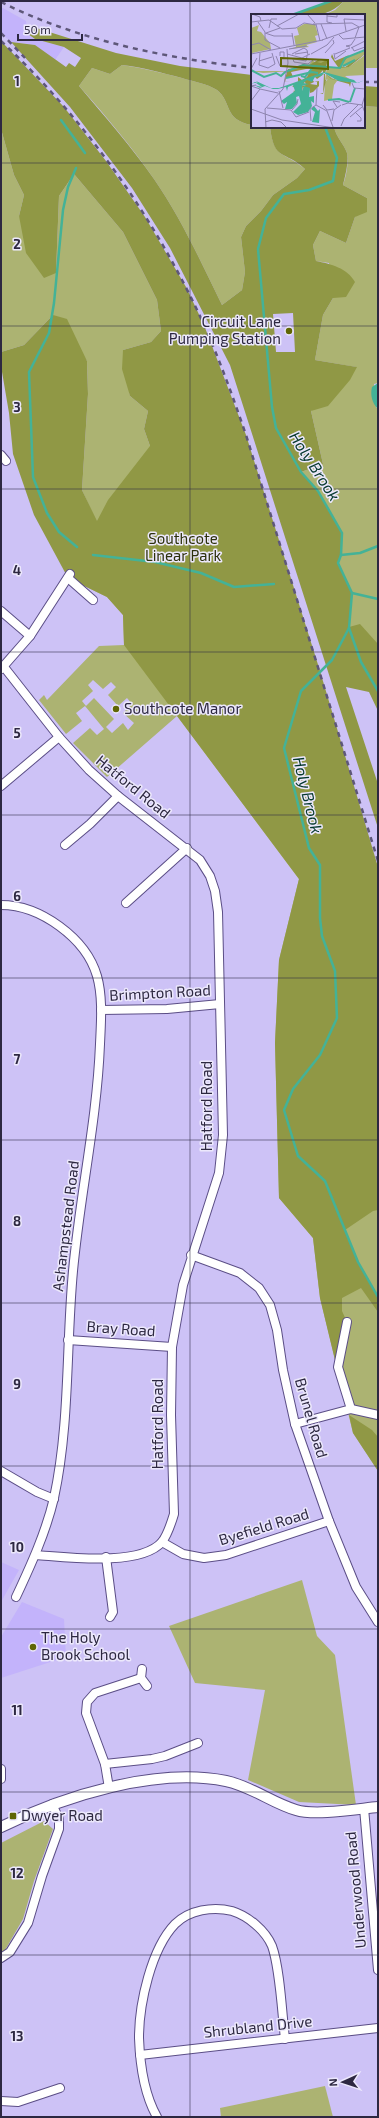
<svg xmlns="http://www.w3.org/2000/svg" width="379" height="2118" font-family="'Exo 2',sans-serif">
<rect width="100%" height="100%" fill="#cdc2f6"/>
<g fill="#c3b3fb">
<path d="M1,7L26,21L28,34L35,39L64,47L55,60L35,45L11,42L1,33Z"/>
<path d="M1,1562L19,1570L1,1602Z"/>
<path d="M22,1602L64,1619L66,1657L1,1678V1637Z"/>
</g>
<g fill="#acb372" fill-rule="evenodd">
<path d="M344,1H378V68H364V15H323L335,10Z"/>
<path d="M122,65C143,68 162,73 182,78C194,82 206,83 217,90C232,101 223,120 252,125V127H270C274,160 284,151 305,169L297,178L273,195L261,211L246,226L241,237L245,272L242,290L222,305C201,262 181,218 154,179C131,146 106,116 79,86L92,68L110,74Z"/>
<path d="M364,106L378,107V383L374,384L376,407L378,409V691L349,628L352,593L338,563L341,555L301,472L323,464L311,411L356,367L315,360L323,315L333,298L329,263L316,261L313,245L320,231L346,243L355,217L367,198L343,185C346,177 349,162 347,153C344,144 336,137 334,127H364Z"/>
<path d="M1,129L14,175L24,195L19,216L56,273L59,196L74,174L123,232L157,300L161,331L151,342L123,350L130,396L148,411L144,429L150,446L378,881V1471L353,1433L320,1298L313,1238L279,1198L275,1043L279,960L299,879L177,716L107,777L73,743L90,728L97,735L104,729L85,706L76,713L82,721L66,734L39,700L44,695L47,700L99,646L124,645L123,615L107,597L68,578L96,521L82,490L88,394L87,361L53,315L24,345L1,352ZM93,680L103,689L111,682L116,687L108,695L118,706L127,698L132,704L123,713L134,723L128,730L123,723L112,733L106,727L114,719L94,698L86,706L82,701L93,691L88,685Z"/>
<path d="M302,1580L317,1636L335,1655L356,1805L299,1802L248,1780L265,1690L195,1683L169,1626Z"/>
<path d="M44,1821L53,1829L34,1881L23,1919L4,1952H1V1843Z"/>
<path d="M325,2086L333,2117H221L220,2108Z"/>
</g>
<g fill="#909845" fill-rule="evenodd">
<path d="M331,1H344C327,18 314,15 292,15Z"/>
<path d="M27,25L116,53L180,66L252,75V125C223,120 232,101 217,90C206,83 194,82 182,78C162,73 143,67 122,65L110,74L92,68L79,86C105,117 131,146 154,179C181,218 201,262 222,305L242,290L245,272L241,237L246,226L261,211L273,195L297,178L305,169C285,150 274,162 270,127H334C336,137 344,144 347,153C349,162 345,176 343,185L367,198V212L355,217L346,243L320,231L313,245L316,261C331,264 347,268 355,282L346,297L333,298L323,315L315,360L357,367L350,380L328,406L311,411L323,464L301,472L318,491L342,533L341,555L338,563L352,593L349,627L360,624L378,644V711L369,692L346,687L378,784V828L230,365L170,248L132,188L70,107L11,42L35,45L66,67L69,63L75,67L81,58L64,47L35,39L28,34ZM293,313L295,352H276L273,314Z"/>
<path d="M1,41L64,107L106,161L145,217L186,287L204,325L246,435L320,671L378,867V1210L373,1211L345,1230L358,1262L378,1297V1312L361,1288L342,1298V1311L347,1322L338,1367L347,1410L320,1298L313,1238L279,1198L275,1043L279,960L299,879L124,645L123,615L107,597L68,578L34,515L13,454L9,413L1,366V352L24,345L53,315L67,319L87,361L88,394L82,490L97,521L108,500L150,446L144,429L148,411L130,396L122,369L123,350L151,342L161,331L157,300L123,232L74,174L59,196L56,273L44,278L26,253L19,216L24,195L14,175L1,129Z"/>
<path d="M364,86L378,87V107L364,106Z"/>
<path d="M349,1415L372,1430L378,1437V1471L353,1433Z"/>
</g>
<path fill="#44b297" d="M378,383V409C372,403 370,395 372,387Z"/>
<g fill="none" stroke-linecap="round" stroke-linejoin="round">
<g stroke="#44b297" stroke-width="2.5">
<path d="M292,15L331,1"/>
<path d="M61,120L85,153"/>
<path d="M325,127L337,158L333,181L309,190L284,194L266,218L258,249L272,407L276,428L301,472L318,491L342,533L341,555L338,563L352,593L349,628L332,660L301,691L284,748L309,848L320,865V918L322,936L335,971L337,1018L320,1055L293,1089L284,1110L298,1156L325,1181L358,1262L378,1297"/>
<path d="M76,168L68,187L63,210L54,303L49,333L29,372L33,477L47,513L59,532L77,547"/>
<path d="M93,555L155,562L201,573L234,587L274,584"/>
<path d="M341,555L360,553L378,546"/>
<path d="M352,593L378,599"/>
<path d="M349,628L361,662L378,691"/>
</g>
<defs>
<g id="minor">
<path d="M1,455L6,461"/>
<path d="M68,578L93,600"/>
<path d="M1,611L30,636"/>
<path d="M4,667L59,737L89,770L118,796L200,860L210,876L215,891L218,912L223,1135L219,1173L183,1285L172,1347L171,1415L174,1514C171,1524 168,1534 162,1542C140,1567 66,1557 36,1555"/>
<path d="M1,669L30,636L70,574"/>
<path d="M1,786L59,737"/>
<path d="M65,845L90,824L118,796"/>
<path d="M126,903L187,848"/>
<path d="M1,905C40,905 86,938 97,976C103,997 101,1022 100,1044C97,1120 80,1195 73,1271C66,1346 70,1424 54,1498C46,1532 31,1565 16,1597"/>
<path d="M101,1010L167,1009L220,1004"/>
<path d="M191,1255L240,1273L259,1288L270,1305L277,1330L283,1370L295,1424L329,1521L356,1587L378,1622"/>
<path d="M347,1322L338,1367L351,1409"/>
<path d="M68,1340L172,1347"/>
<path d="M295,1424L351,1409L378,1415"/>
<path d="M1,1471L37,1492L54,1499"/>
<path d="M162,1542L183,1554L204,1558L226,1555L329,1521"/>
<path d="M106,1557L113,1612L110,1617"/>
<path d="M142,1669L141,1678L147,1686"/>
<path d="M105,1764L152,1759L165,1756L198,1743"/>
<path d="M1,1769V1779"/>
<path d="M109,1788L105,1764L86,1713L87,1702L95,1693L141,1678"/>
<path d="M364,1808L378,1970"/>
<path d="M1,1958L10,1952L28,1923L42,1876L59,1829V1819L52,1804"/>
<path d="M140,2055L378,2028"/>
<path d="M1,2101L18,2102L60,2088"/>
<path d="M157,2117C144,2094 140,2065 139,2038C139,2004 151,1949 175,1924C189,1910 213,1906 232,1911C248,1916 265,1930 272,1946C280,1968 282,2013 285,2039"/>
</g>
<path id="tertiary" d="M1,1827C64,1796 156,1767 226,1781C251,1786 272,1803 296,1810C315,1816 357,1809 378,1807"/>
</defs>
<use href="#minor" stroke="#5b4e86" stroke-width="10"/>
<use href="#tertiary" stroke="#5b4e86" stroke-width="12"/>
<use href="#minor" stroke="#fff" stroke-width="8"/>
<use href="#tertiary" stroke="#fff" stroke-width="10"/>
<g stroke="#5e5779" stroke-width="2.5" stroke-dasharray="5 5" stroke-linecap="butt">
<path d="M1,2C79,41 166,58 252,68"/>
<path d="M1,33L25,58"/>
<path d="M1,41C85,119 157,221 204,325C220,361 233,397 246,435L378,861"/>
<path d="M364,82H378"/>
</g>
</g>
<path fill="none" stroke="#2d2841" stroke-width="1" stroke-opacity="0.55" d="M190,1V2117M1,163H378M1,326H378M1,489H378M1,652H378M1,815H378M1,978H378M1,1140H378M1,1303H378M1,1466H378M1,1629H378M1,1792H378M1,1955H378"/>
<g fill="#606604" stroke="#ece8fc" stroke-width="1.5">
<circle cx="289" cy="331" r="4"/>
<circle cx="116" cy="709" r="4"/>
<circle cx="33" cy="1647" r="4"/>
<rect x="9" y="1812" width="8" height="8" rx="2"/>
</g>
<g text-anchor="middle" stroke-width="3" stroke-linejoin="round" paint-order="stroke">
<g font-size="15" fill="#2d2841" stroke="#ece8fc" text-anchor="start">
<text x="281" y="327" text-anchor="end">Circuit Lane<tspan x="281" dy="17">Pumping Station</tspan></text>
<text x="124" y="714">Southcote Manor</text>
<text x="41" y="1643">The Holy<tspan x="41" dy="17">Brook School</tspan></text>
<text x="21" y="1821">Dwyer Road</text>
</g>
<g font-size="15" fill="#2d310c" stroke="#ece8fc">
<text x="183" y="544">Southcote<tspan x="183" dy="17">Linear Park</tspan></text>
</g>
<g font-size="15" fill="#2d2841" stroke="#ece8fc">
<text transform="translate(133 787) rotate(39)" y="5">Hatford Road</text>
<text transform="translate(160 993) rotate(-3)" y="5">Brimpton Road</text>
<text transform="translate(207 1106) rotate(-90)" y="5">Hatford Road</text>
<text transform="translate(66 1226) rotate(-83)" y="5">Ashampstead Road</text>
<text transform="translate(121 1329) rotate(4)" y="5">Bray Road</text>
<text transform="translate(311 1418) rotate(74)" y="5">Brunel Road</text>
<text transform="translate(158 1424) rotate(-90)" y="5">Hatford Road</text>
<text transform="translate(264 1527) rotate(-17)" y="5">Byefield Road</text>
<text transform="translate(356 1890) rotate(-95)" y="5">Underwood Road</text>
<text transform="translate(258 2027) rotate(-6)" y="5">Shrubland Drive</text>
</g>
<g font-size="16" font-style="italic" fill="#05382d" stroke="#ece8fc">
<text transform="translate(315 466) rotate(57)" y="6">Holy Brook</text>
<text transform="translate(308 795) rotate(76)" y="6">Holy Brook</text>
</g>
</g>
<g transform="translate(251 14)">
<rect width="114" height="114" fill="#cdc2f6"/>
<path d="M53,10H64L67,21L64,22L66,28L55,31L58,33L38,35L45,33L43,22L48,21L46,14ZM8,11L6,17L10,18L19,29L20,35L1,39L0,14ZM114,37V40L98,51L90,52L94,44ZM114,41V61L94,62L101,67L83,65L82,62L75,59L76,53H98ZM62,46L63,48L75,46L69,51L41,57L12,59L2,57H36L50,51L57,52ZM66,52L75,53L74,59L73,55L68,61L58,62L51,66L43,70L57,63L60,54ZM75,60L86,67L83,71L81,85L73,87L74,68L77,65L74,66Z" fill="#acb372"/>
<path d="M81,40L84,47L98,41L90,52L94,53L114,40L98,53L88,54H77L76,53L74,59H72V56L68,60L70,61H67L69,62L72,60H74V66L80,65L75,60L81,65L100,68L99,73L98,70L80,65L75,66L72,80H69L72,79L73,60L66,65L64,63L67,62L60,63L63,68L59,70L66,71V68H63L68,67V72L62,78L59,79L58,74L52,80L55,73L54,75L52,73V78L51,72L55,71L54,68L48,73L51,76L47,80L42,77L47,76L41,72L47,71V63L51,66L56,63L60,54L40,58L42,63L35,64L34,68L40,67L33,68L37,55L57,52L67,46L70,47L66,48L70,49L77,45L75,53H87L80,43Z" fill="#909845"/>
<path d="M73,58L103,66L106,69L114,66L107,69L88,67L73,59L70,62L64,63L61,68L56,66L52,69L58,70L51,72V77L53,72L59,74L58,83L63,82V89L60,87L61,92L57,98L47,101L42,98L50,90L48,82L45,83L46,89L41,95H34L36,88L33,90L30,87L44,77L42,71L37,73L36,77L35,73L27,75H22L14,72L9,74L3,71L11,73L5,69H3L0,70L4,68L7,69L5,67L0,68L5,67L20,74H28ZM63,92L67,97L69,95L68,109L61,108L64,98L60,95Z" fill="#44b297"/>
<path fill="none" stroke="#44b297" stroke-width="2" d="M92,52L104,46M0,56L13,63L25,59L30,62L34,58L52,51L89,54L94,44L114,36M50,62L54,63L62,53M35,64L61,58L67,59M77,86L88,85L98,88M99,88L104,74"/>
<path fill="none" stroke="#8d84ae" stroke-width="1" d="M1,0L9,3L10,7M56,0L64,9M76,0V8L81,9M76,2L86,3V0M93,5L114,6M93,5L95,17M0,8L18,6L31,15L45,14L53,9L65,11M7,8L14,18V26L29,34M62,10L101,9L108,13L104,24M65,10L69,27M70,10L76,25M26,12L48,0M18,14L20,5H26M14,19L23,22H42M15,19L29,14M41,19L43,31M88,21L92,25L114,23M71,26L114,11M0,31L8,29L20,36M99,33L95,32L100,31L104,25M101,33L103,37L114,33M100,34L114,27M38,35L56,32M9,39L8,51L17,54L24,50L21,39M74,39L83,29L82,26M83,39L84,45L95,37M0,40L72,26M36,40L51,44L59,40M41,40L53,34L56,36L57,41M44,40L57,38M60,40L76,31L83,23M84,40L99,34M25,42L29,52H36M29,42V38H33V43M42,45L43,48L57,50L62,46M43,45L55,47L56,42M8,47L21,43M0,55L6,44M101,69L103,74L114,75M5,71L0,72L9,75M28,77L32,94M114,81L111,91L114,99M0,87L9,75L27,79M65,91L66,74M72,91L76,96L83,95M91,91L97,89L111,91M86,93L82,87L89,88M16,94L40,96L45,103L58,98M0,95L31,106L84,114M41,96L46,90L47,85M104,98L110,104V107H106M99,103L111,93M60,107L59,95L65,91L76,97L82,113M81,107L83,96L90,91M14,108L21,106L30,108L36,114M90,112L93,105L107,91M15,114L14,95L32,75L37,49L36,35"/>
<path fill="#606604" fill-opacity="0.15" stroke="#606604" stroke-width="2" d="M30,44L77,46V55L30,52Z"/>
<rect width="114" height="114" fill="none" stroke="#2d2841" stroke-width="2"/>
</g>
<g font-size="13" text-anchor="middle" font-weight="bold" fill="#2d2841" stroke="#ece8fc" stroke-width="3" stroke-linejoin="round" paint-order="stroke">
<text x="17" y="86">1</text>
<text x="17" y="249">2</text>
<text x="17" y="412">3</text>
<text x="17" y="575">4</text>
<text x="17" y="738">5</text>
<text x="17" y="901">6</text>
<text x="17" y="1064">7</text>
<text x="17" y="1226">8</text>
<text x="17" y="1389">9</text>
<text x="17" y="1552">10</text>
<text x="17" y="1715">11</text>
<text x="17" y="1878">12</text>
<text x="17" y="2041">13</text>
</g>
<rect width="379" height="2118" fill="none" stroke="#2d2841" stroke-width="4"/>
<g transform="translate(343 2082) rotate(267)" stroke="#ece8fc" stroke-width="3" paint-order="stroke">
<path d="M0-3L7 15L0 10L-7 15Z" fill="#2d2841"/>
<text y="-6" font-size="11" font-weight="bold" text-anchor="middle" fill="#2d2841">N</text>
</g>
<path d="M18 34v6h64v-6" fill="none" stroke="#2d2841" stroke-width="2"/>
<text x="24" y="34" font-size="12" fill="#2d2841" stroke="#ece8fc" stroke-width="3" paint-order="stroke">50 m</text>
</svg>
